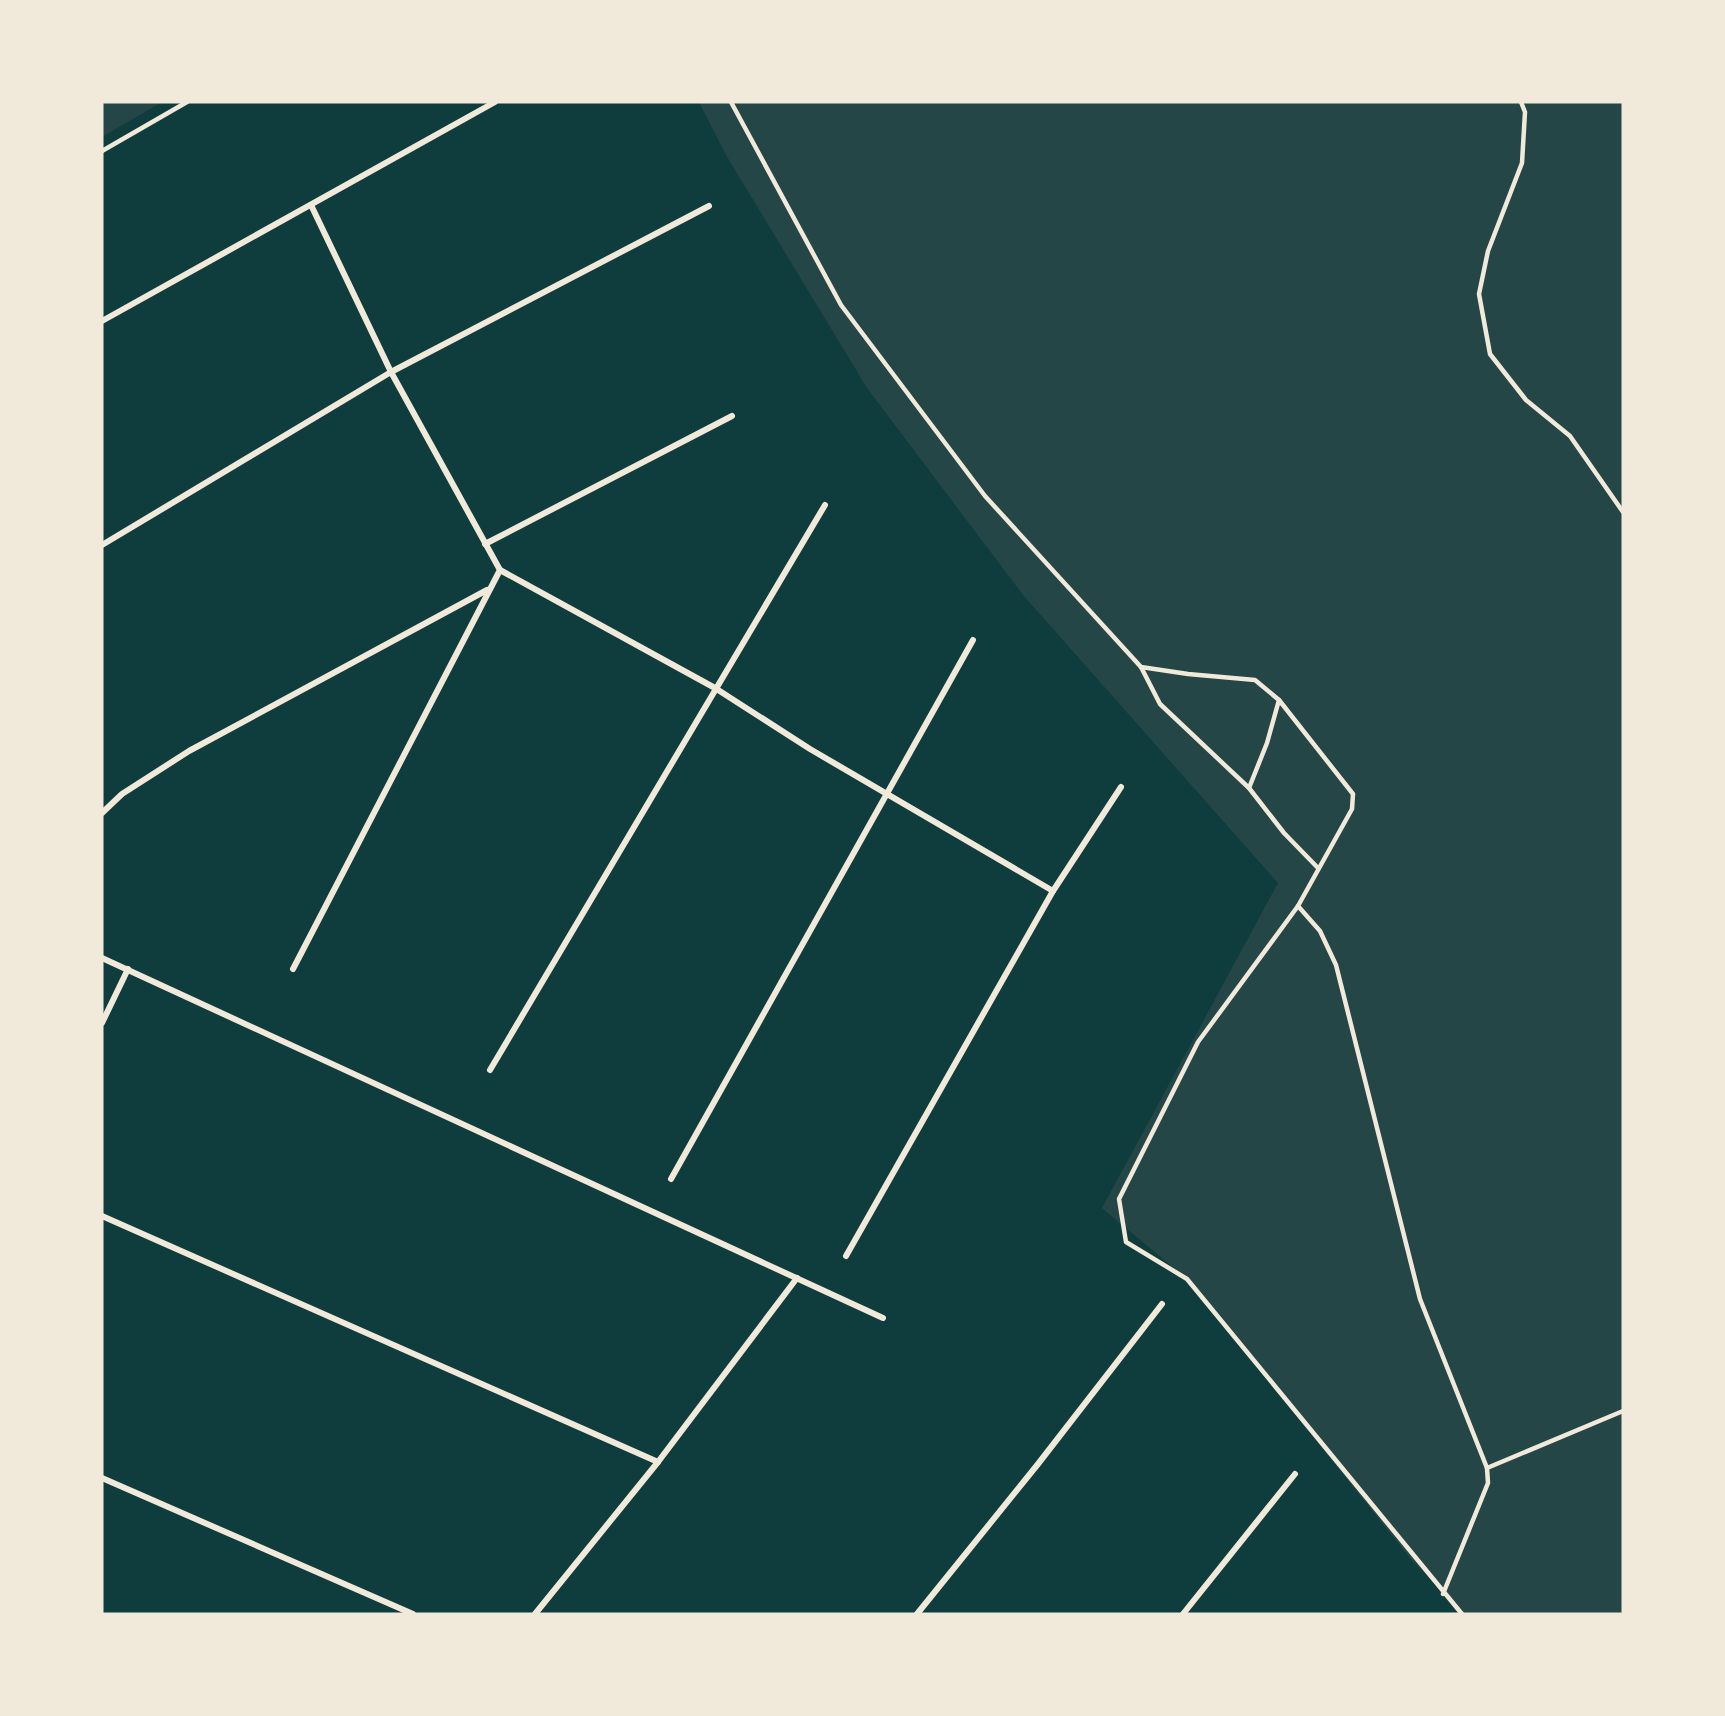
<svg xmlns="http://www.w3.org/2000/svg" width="1725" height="1716" font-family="Roboto,sans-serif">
<rect width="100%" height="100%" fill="#0f3d3e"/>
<g fill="#244646">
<path d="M102,102H162L102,137Z"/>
<path d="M699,102H1623V1614H1464L1410,1558L1187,1279L1102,1208L1278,883L1023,595L867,388L726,155Z"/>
</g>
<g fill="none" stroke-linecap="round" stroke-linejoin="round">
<g stroke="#f1e9da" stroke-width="4.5">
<path d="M731,102L841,305L985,496L1141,667L1188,674L1255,680L1279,700L1353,794L1352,809L1298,906L1198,1042L1119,1199L1126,1242L1187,1279L1462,1614"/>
<path d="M1521,102L1525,112L1522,163L1488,251L1479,294L1490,354L1526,400L1570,436L1623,512"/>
<path d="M102,151L187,102"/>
<path d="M1141,667L1160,704L1249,788L1284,833L1318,868"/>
<path d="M1249,788L1267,743L1279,700"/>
<path d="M1298,906L1320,931L1336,965L1420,1299L1487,1468L1488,1483L1443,1594"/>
<path d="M1487,1468L1623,1411"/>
</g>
<g stroke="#f1e9da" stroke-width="6">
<path d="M311,205L391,372L500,570L715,688L810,749L1053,891"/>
<path d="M102,321L495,102"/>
<path d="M485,544L732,416"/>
<path d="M102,545L391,372L709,206"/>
<path d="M102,813L122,794L189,751L487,590"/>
<path d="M102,958L883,1318"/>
<path d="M293,969L500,570"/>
<path d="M102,1023L128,969"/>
<path d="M490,1070L825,505"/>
<path d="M671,1179L973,640"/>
<path d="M102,1216L658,1462"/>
<path d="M846,1256L1053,891L1121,787"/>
<path d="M102,1478L413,1614"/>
<path d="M535,1614L658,1462L797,1278"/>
<path d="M917,1614L1038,1464L1162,1304"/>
<path d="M1183,1614L1295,1474"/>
</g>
</g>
<rect width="1725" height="1716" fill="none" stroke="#f1e9da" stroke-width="207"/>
</svg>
